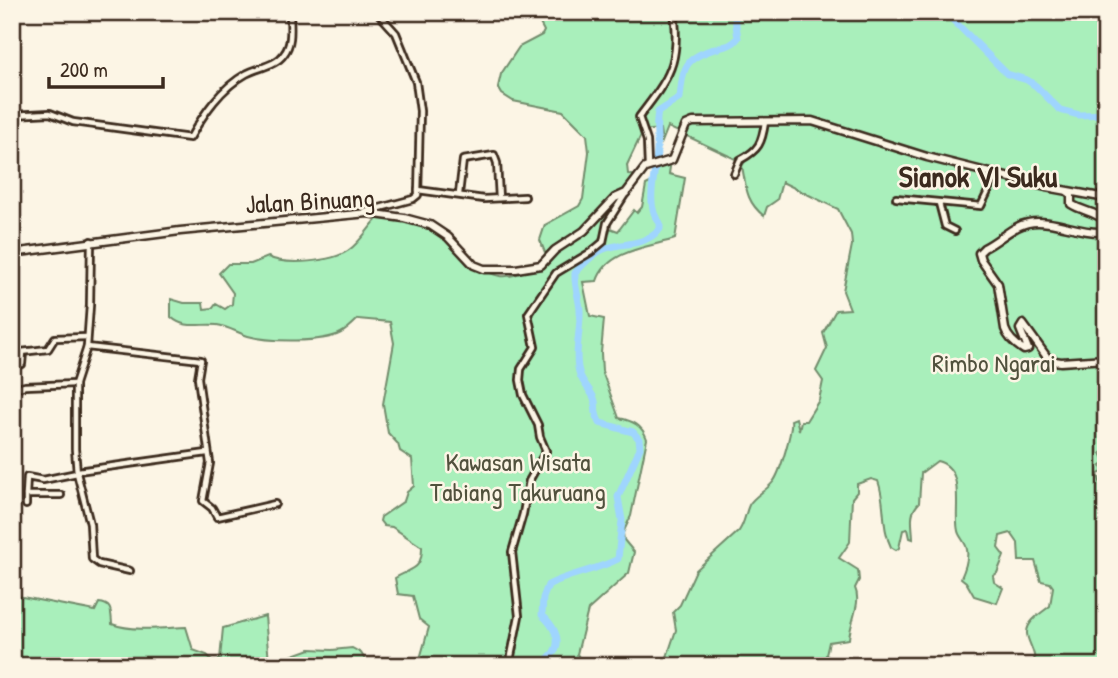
<svg xmlns="http://www.w3.org/2000/svg" width="1118" height="678" font-family="'Patrick Hand',sans-serif">
<rect width="100%" height="100%" fill="#fcf5e5"/>
<filter id="ink" filterUnits="userSpaceOnUse"><feTurbulence type="fractalNoise" baseFrequency=".0143" numOctaves="2"/><feDisplacementMap in="SourceGraphic" scale="14" xChannelSelector="R" yChannelSelector="G"/><feConvolveMatrix kernelMatrix="1 2 1 2 8 2 1 2 1" color-interpolation-filters="sRGB"/></filter>
<g filter="url(#ink)">
<g fill="#a9efbb" stroke="#728c6c" stroke-width="2">
<path d="M534,12H1106V450L1101,453L1106,463L1101,466L1103,472L1098,474L1106,502V666H1034C1038,646 1018,637 1032,621C1037,615 1044,611 1050,606L1053,587L1050,583L1041,581L1035,561H1019L1018,543L1011,533L1000,536L998,548L1004,556L997,573L993,576L994,582L1003,588L997,603L974,596L966,582L961,578C965,569 970,556 966,546C964,541 959,536 958,531C953,511 967,468 937,461L921,473L919,503C908,514 913,525 913,539L910,538L908,529L903,530L899,548L896,550L891,547C881,527 886,502 878,481L871,479L857,484V492L852,498L850,542L839,558L858,570L859,580L855,588C862,603 850,622 849,639L829,642L826,655L831,658L832,666H660L667,657L676,630L673,612L680,605L696,570L739,531C745,522 745,514 749,505C754,496 766,491 773,482C780,474 793,429 791,420L796,418L799,430L801,421H806L819,400L823,381L816,371L827,348L823,333L836,310L850,309L843,291L852,245L851,234L841,215L838,209L782,182L777,200L767,207L764,216C746,202 746,187 742,166L744,163L668,127L662,142L660,129L643,131L627,165L628,174L640,177L612,218L610,228L618,231L634,210L637,213L642,207L646,185L652,182L657,164L671,160L669,174L685,178L675,239C649,247 607,250 597,281L583,282L590,316L604,319L601,353L602,371L619,418C633,421 642,425 647,439L631,516L623,533L624,540L634,552L629,573L588,610L577,654L584,666H418L429,627L419,619L413,596L398,594L395,578C411,568 422,571 422,547L392,527L384,526L380,521L381,517L404,501L407,492L414,486L412,459L400,451L398,444L388,433L383,404L394,343L390,322L358,319C353,324 347,330 341,333C322,343 269,342 248,336C238,333 229,327 217,325C201,323 185,330 171,317V299L184,303H203L204,309L213,308L216,304L225,309L232,304L233,293L219,273L228,264H251L268,257C286,266 332,262 349,250C360,242 369,227 379,217C396,219 415,222 431,230C475,255 493,305 546,255L540,240L545,225L579,206L583,199L589,152L587,135L563,111L513,101L502,94L498,87L501,74L519,47L542,35L544,31Z"/>
<path d="M12,595L95,611L99,603C112,604 111,611 112,624C134,632 163,628 186,627L193,650L207,655L214,662L220,659L223,628L265,616L269,662H274L310,649L332,650L352,648L361,653L369,666H126L74,655L71,666H12Z"/>
</g>
<g fill="none" stroke-linecap="round" stroke-linejoin="round">
<g stroke="#9fd5fe" stroke-width="7">
<path d="M945,12L1007,74L1027,80L1036,86L1060,110L1079,115L1106,114"/>
<path d="M543,666C545,659 550,658 554,652C563,639 551,623 542,615L543,598L548,585C571,573 595,571 618,559L622,520L618,497L640,448L639,439L633,432L600,423C592,410 598,407 594,398C590,390 583,383 580,375C573,356 581,330 580,310C579,297 574,286 575,273C584,264 594,252 607,248C627,242 645,246 660,229V223C644,206 656,173 657,152C658,138 655,125 658,112L680,98C683,66 685,57 718,48C727,46 733,45 738,38L734,12"/>
</g>
<defs>
<g id="street">
<path d="M12,115L50,113L73,122L190,138C204,113 221,88 246,74C259,67 276,66 284,54C293,43 290,26 290,12"/>
<path d="M648,166L647,141L639,117C669,78 681,63 674,12"/>
<path d="M734,174L740,160C759,150 762,143 765,122"/>
<path d="M418,190L484,199L525,197"/>
<path d="M459,194L463,160L494,155L497,163L499,198"/>
<path d="M896,198L981,206L996,175"/>
<path d="M939,203L945,226L955,231"/>
<path d="M365,212L413,199L418,195L420,111L416,82L396,33L377,12"/>
<path d="M91,241L90,305L87,347L75,384V449L77,473L90,524L92,559L99,564L130,571"/>
<path d="M87,347L201,360L198,378L210,463L203,501L212,508L217,517L275,504"/>
<path d="M12,353L48,349L55,338L87,337"/>
<path d="M12,366L22,364L23,352"/>
<path d="M12,389L25,386L75,384"/>
<path d="M78,471L207,453"/>
<path d="M1105,482H1106"/>
<path d="M26,495L27,477L43,480L77,473"/>
<path d="M26,505V495H61"/>
<path d="M509,666L519,616L512,552L523,514L529,481L546,451L540,437L538,425L523,395L520,380L521,369L535,347L528,314L556,273L591,252L603,242L607,223L626,193"/>
</g>
<g id="secondary">
<path d="M1068,192L1071,194V204C1083,212 1096,211 1106,222"/>
<path d="M1106,227L1101,232C1077,233 1051,218 1028,223C1012,226 999,241 984,248L979,253L981,260L998,284L1005,329C1008,338 1016,345 1024,350L1028,349L1020,329L1023,324L1049,360L1061,362L1106,359"/>
<path d="M12,253L180,231L368,213L404,218L430,225L448,237L474,265L484,269H516L541,265L555,250L584,231L615,198L626,193L645,168L672,160L686,125L693,122L812,121L927,157L1046,187L1106,198"/>
</g>
</defs>
<use href="#street" stroke="#3b2a1e" stroke-width="10"/>
<use href="#secondary" stroke="#3b2a1e" stroke-width="11"/>
<use href="#street" stroke="#fcf5e5" stroke-width="4.5"/>
<use href="#secondary" stroke="#fcf5e5" stroke-width="6"/>
</g>
</g>
<g text-anchor="middle" stroke-width="5" stroke-linejoin="round" paint-order="stroke">
<g font-size="26" fill="#3b2a1e" stroke="#fcf5e5">
<text transform="translate(310 201) rotate(-3)" y="9">Jalan Binuang</text>
</g>
<g font-size="26" fill="#51513d" stroke="#fcf5e5">
<text x="994" y="372">Rimbo Ngarai</text>
<text x="518" y="471">Kawasan Wisata<tspan x="518" dy="30">Tabiang Takuruang</tspan></text>
</g>
<g font-size="30" font-weight="bold" fill="#3b2a1e" stroke="#fcf5e5">
<text x="978" y="187">Sianok VI Suku</text>
</g>
</g>
<rect width="1118" height="678" fill="none" stroke="#fcf5e5" stroke-width="42"/>
<rect x="21" y="21" width="1076" height="636" fill="none" stroke="#3b2a1e" stroke-width="2.5" filter="url(#ink)"/>
<path d="M49 77v10h114v-10" fill="none" stroke="#3b2a1e" stroke-width="3.5"/>
<text x="60" y="77" font-size="21" fill="#3b2a1e" stroke="#fcf5e5" stroke-width="5" paint-order="stroke">200 m</text>
</svg>
